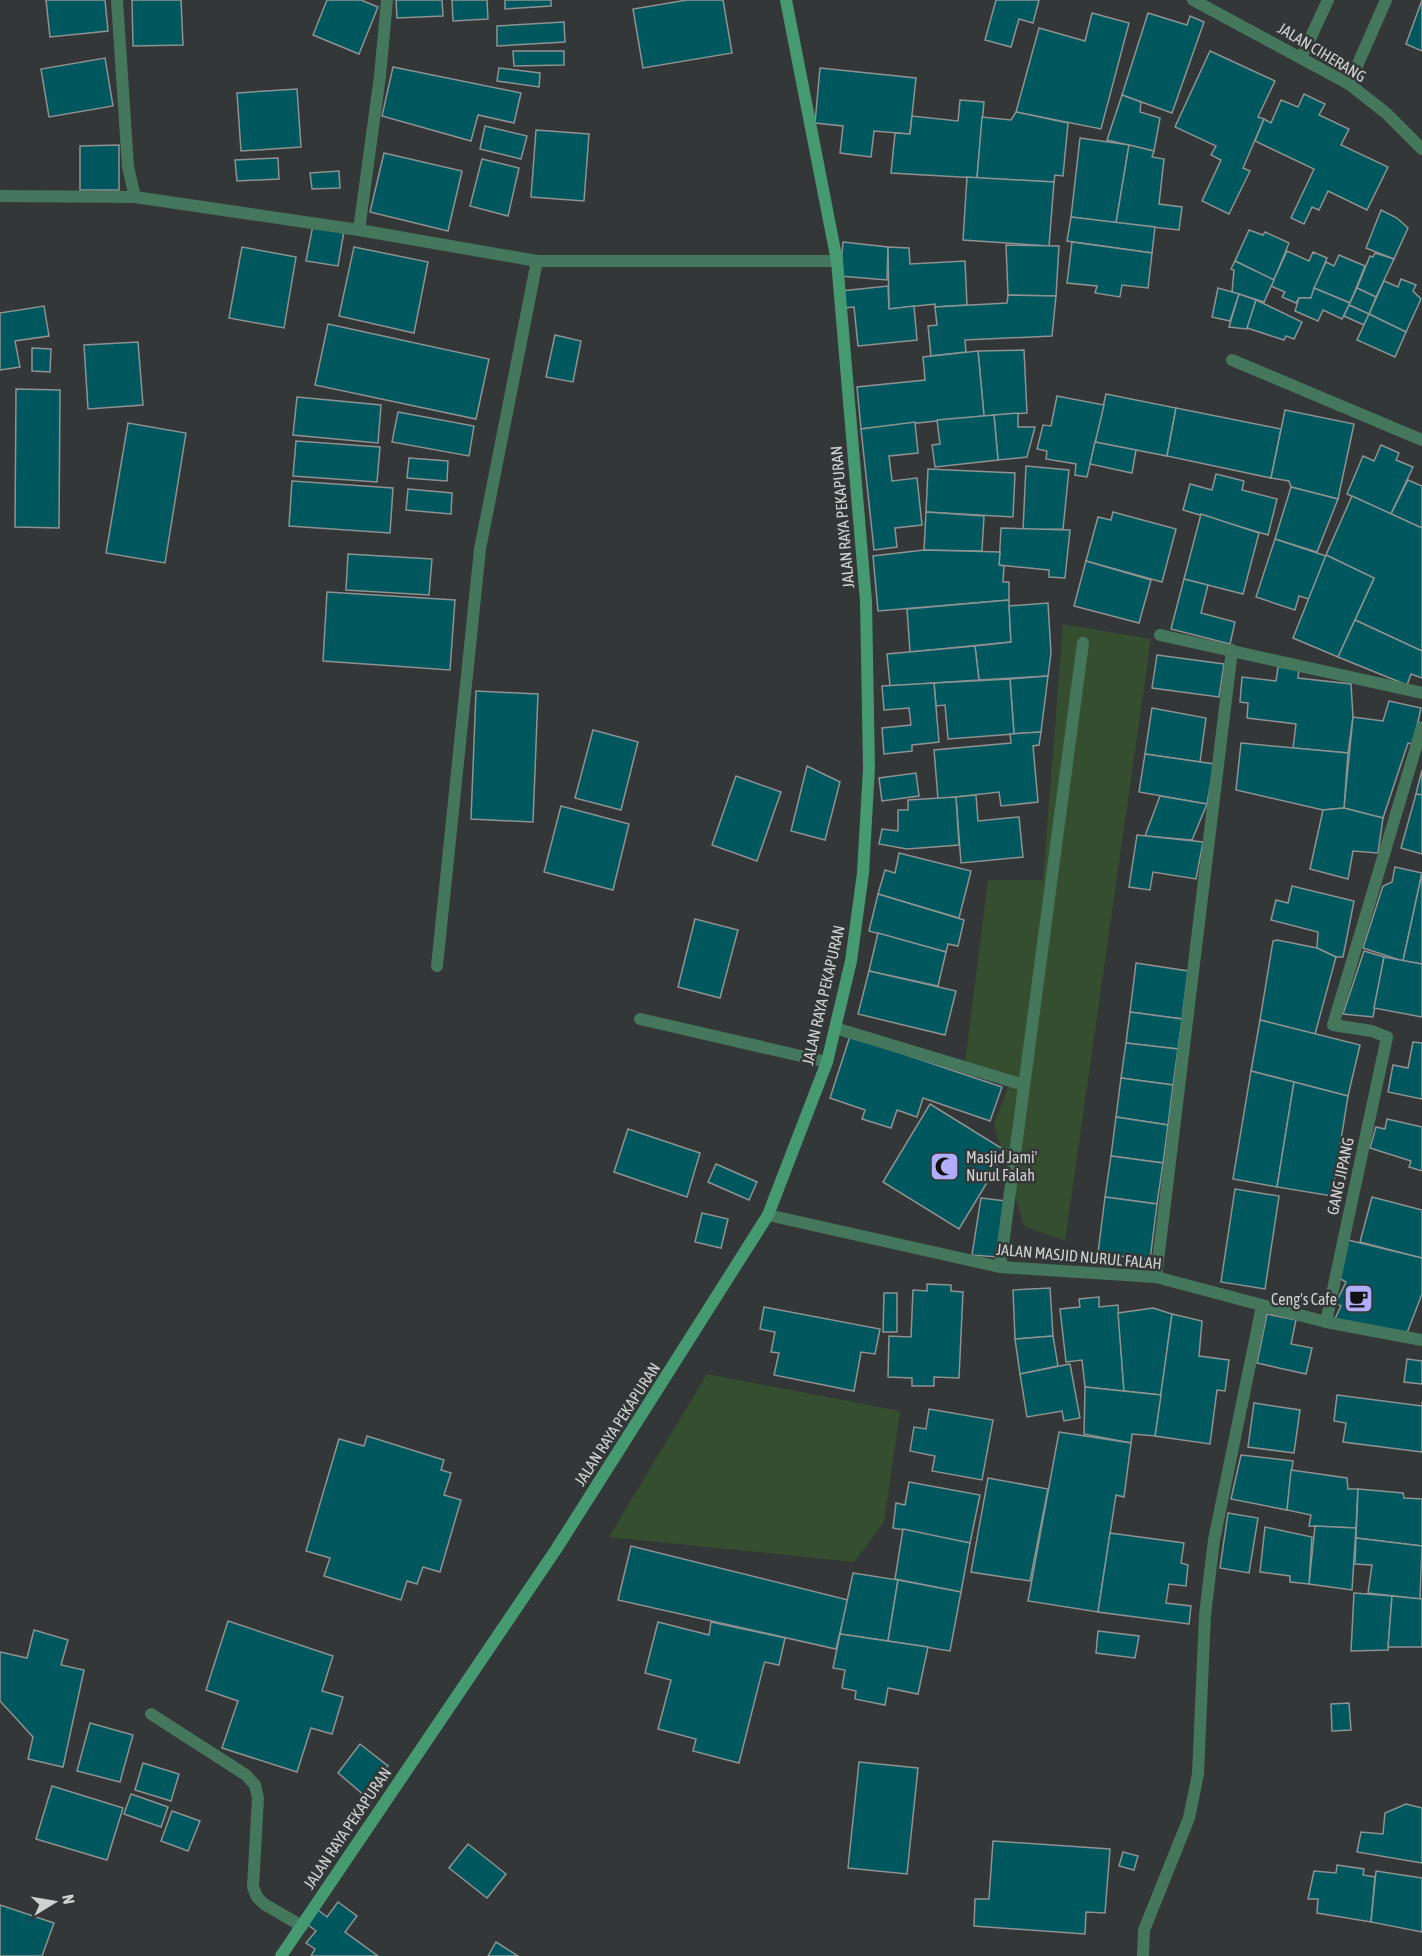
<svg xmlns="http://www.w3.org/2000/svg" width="1422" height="1956" font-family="'Asap Condensed',sans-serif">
<rect width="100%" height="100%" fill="#343737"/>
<g fill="#344e2f">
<path d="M1063,624L1151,639L1065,1241L1024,1226L994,1124L1010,1083L965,1062L988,880H1043Z"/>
<path d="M707,1374L900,1411L884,1522L854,1562L609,1537Z"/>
</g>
<g fill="#00585e" stroke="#8e9292" stroke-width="1.5">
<path d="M46,0H105L108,31L50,37Z"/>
<path d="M132,0H181L183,45L133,46Z"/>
<path d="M327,0H361L378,7L359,54L313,35Z"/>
<path d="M396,0H442L443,16L397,18Z"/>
<path d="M452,0H487L488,19L453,21Z"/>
<path d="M505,0H551V6L505,9Z"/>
<path d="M687,0H723L732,53L643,68L633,9Z"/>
<path d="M996,0H1039L1033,23L1019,19L1011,47L985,40Z"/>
<path d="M1422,0V51L1406,44Z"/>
<path d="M1092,13L1129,23L1101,129L1016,112L1039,28L1085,41Z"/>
<path d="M1148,13L1187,25L1190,16L1204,22L1172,113L1122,95Z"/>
<path d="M564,22L565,42L497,46V26Z"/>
<path d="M513,51H564V65L514,66Z"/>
<path d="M1210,51L1275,81L1258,117L1264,119L1243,168L1250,171L1229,214L1202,201L1221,160L1211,155L1216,146L1175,127Z"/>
<path d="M105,58L113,106L49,117L41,69Z"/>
<path d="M393,67L521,93L514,123L478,115L471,141L382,116Z"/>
<path d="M499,68L540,73L539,87L497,81Z"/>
<path d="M820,68L916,78L910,134L874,131L871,157L840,153L843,126L815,123Z"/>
<path d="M297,89L301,147L241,151L237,93Z"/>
<path d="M1304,94L1325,104L1319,115L1349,129L1341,145L1388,167L1367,210L1328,191L1319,210L1312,207L1304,224L1291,218L1314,169L1255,141L1264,119L1271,123L1281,100L1298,107Z"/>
<path d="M1122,95L1141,102L1140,112L1160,118L1154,151L1107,140Z"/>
<path d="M960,100L984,102L977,178L891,173L895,133L910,134L912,116L958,121Z"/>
<path d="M1016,112L1068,123L1063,176L1055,175L1054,182L977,178L982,117L1011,120Z"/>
<path d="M485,126L527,136L521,159L480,149Z"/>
<path d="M536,130L589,134L584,201L531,197Z"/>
<path d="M1080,138L1129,145L1116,223L1071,217Z"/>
<path d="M119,145V190H80V146Z"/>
<path d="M1129,145L1154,151L1152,157L1164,159L1159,204L1182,207L1179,230L1116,223Z"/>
<path d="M384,153L462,171L448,231L370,212Z"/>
<path d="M278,158L279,179L237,181L235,160Z"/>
<path d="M482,159L519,168L508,216L470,206Z"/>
<path d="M339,171L340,188L312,189L310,173Z"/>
<path d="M967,177L1054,182L1049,246L963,240Z"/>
<path d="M1381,210L1397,218L1408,228L1394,259L1366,248Z"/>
<path d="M1071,217L1155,227L1152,253L1067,241Z"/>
<path d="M313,225L344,231L338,266L306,261Z"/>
<path d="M1249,230L1263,235L1265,232L1289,243L1274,280L1235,261Z"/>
<path d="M843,242L888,247L887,280L840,276Z"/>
<path d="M1072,242L1152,253L1148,288L1122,285L1120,297L1095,293L1097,286L1067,283Z"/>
<path d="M1006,245L1059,246L1056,296L1008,295Z"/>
<path d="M242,247L296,257L284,328L229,318Z"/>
<path d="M354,247L428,262L414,333L339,316Z"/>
<path d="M888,247L909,248L910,264L965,261L967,305L935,307V304L889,309Z"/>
<path d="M1287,251L1309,261L1313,252L1327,258L1311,298H1299L1296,303L1282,297L1285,292L1271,286Z"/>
<path d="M1375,253L1394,259L1376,297L1357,288L1370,256L1373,257Z"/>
<path d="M1339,255L1365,266L1350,303L1314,288L1326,262L1334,266Z"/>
<path d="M1235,261L1274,280L1264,302L1232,292L1234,270L1231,269Z"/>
<path d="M1401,279L1416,285L1413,291L1421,299L1406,332L1369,314L1384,281L1398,287Z"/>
<path d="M888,286L889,309L914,306L917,340L858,346L854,307L843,308L841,291Z"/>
<path d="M1218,288L1239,294L1230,321L1212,317Z"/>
<path d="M1314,288L1350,303L1342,319L1323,310L1318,321L1295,311L1299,298H1311Z"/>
<path d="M1357,288L1376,297L1369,314L1349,305Z"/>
<path d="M1239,294L1256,300L1247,329L1229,327Z"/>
<path d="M1008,295L1056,296L1052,336L965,340L966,352L931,356L928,326L937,325L935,307L1007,303Z"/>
<path d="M1256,300L1302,322L1294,339L1286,336L1284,340L1247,328Z"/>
<path d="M1349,305L1369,314L1364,325L1344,316Z"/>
<path d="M44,306L49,336L15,341L20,367L0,370V313Z"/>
<path d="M1369,314L1406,332L1395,357L1357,340Z"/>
<path d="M328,324L489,359L476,419L315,385Z"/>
<path d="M555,335L581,341L573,382L546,377Z"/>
<path d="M138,342L143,405L88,409L84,345Z"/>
<path d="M32,348L51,349L50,372L32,371Z"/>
<path d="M1024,350L1027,413L984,416L978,351Z"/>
<path d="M978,351L984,416L861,429L857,387L925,380L923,357Z"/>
<path d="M16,389L60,390L59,528L15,527Z"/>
<path d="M1106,394L1176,408L1167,456L1095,442Z"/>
<path d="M1057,396L1104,405L1087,477L1075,475L1076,464L1046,459L1047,451L1037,449L1043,425L1051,426Z"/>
<path d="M297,397L381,405L378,443L293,435Z"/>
<path d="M1176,408L1281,429L1271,478L1167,456Z"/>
<path d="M1285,410L1354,424L1338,499L1291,487L1289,481L1271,478Z"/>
<path d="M398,412L474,426L469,456L392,442Z"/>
<path d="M1018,413V427H1035L1027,457L998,460L994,415Z"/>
<path d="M994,415L998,460L935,467L932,445L940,444L937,420Z"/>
<path d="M915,422L918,453L889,456L892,481L917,478L922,525L895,528L897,547L874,550L861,429Z"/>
<path d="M128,423L186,433L165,563L106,553Z"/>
<path d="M296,441L380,447L377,482L293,476Z"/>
<path d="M1095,442L1136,450L1132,473L1090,464Z"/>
<path d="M1381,445L1399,453L1396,460L1413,467L1391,514L1347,494L1363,456L1374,461Z"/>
<path d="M409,458L448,461L447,481L407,478Z"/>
<path d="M1026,466L1069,470L1063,529L1023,530Z"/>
<path d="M928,469L1015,473L1013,517L926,512Z"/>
<path d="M1216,474L1244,481L1242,490L1277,499L1268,535L1183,510L1190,484L1212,490Z"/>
<path d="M1408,480L1422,486V528L1391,514Z"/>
<path d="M292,481L393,488L390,533L289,526Z"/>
<path d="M1291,487L1338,499L1317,552L1275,539Z"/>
<path d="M408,489L452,493L451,514L406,510Z"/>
<path d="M1352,496L1422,528V651L1355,620L1374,578L1326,555Z"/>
<path d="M926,512L984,516L982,551L924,550Z"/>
<path d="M1113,512L1176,529L1162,582L1086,561L1098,517L1111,520Z"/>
<path d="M1201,514L1259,533L1243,594L1184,579Z"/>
<path d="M1001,528L1070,530L1065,578L1049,577V570L999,565Z"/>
<path d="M1275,539L1326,556L1309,599L1299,596L1295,610L1256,597Z"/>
<path d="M924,550L1000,552L999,565L1004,566L1003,582H1009V600L878,611L873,556Z"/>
<path d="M348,554L432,559L429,595L346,590Z"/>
<path d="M1326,555L1374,578L1338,657L1293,638Z"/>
<path d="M1086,561L1151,580L1139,623L1074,606Z"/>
<path d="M1184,579L1208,585L1201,613L1235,622L1230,644L1171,629Z"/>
<path d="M327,592L455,600L450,670L323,661Z"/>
<path d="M1009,600L1011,642L910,652L907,609Z"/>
<path d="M1048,603L1051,653L1048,676L979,680L975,646L1011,642L1009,606Z"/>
<path d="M1355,620L1422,651V678L1411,674L1407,685L1338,657Z"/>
<path d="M975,646L979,680L890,686L887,654Z"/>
<path d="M1157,655L1224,664L1219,697L1152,688Z"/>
<path d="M1278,667L1299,669L1298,678L1351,684L1353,717L1348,753L1293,748L1296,724L1247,718L1248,703L1240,702L1242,677L1276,681Z"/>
<path d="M1048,676L1041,732L1014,734L1010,679Z"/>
<path d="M1010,679L1014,734L948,739L945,705L936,706L934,683Z"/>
<path d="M934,683L939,742L912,745V751L884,754L882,728L911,725L909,708L884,710L882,686Z"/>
<path d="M476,691L538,694L533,822L471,819Z"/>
<path d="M1389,701L1421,708L1413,744L1408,743L1383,818L1344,808L1353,717L1383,721Z"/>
<path d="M1152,708L1206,718L1200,762L1145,754Z"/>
<path d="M593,730L638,742L621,810L575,798Z"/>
<path d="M1041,732L1039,745L1033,746L1038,802L1001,806L999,792L938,799L934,750L1011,743L1010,734Z"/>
<path d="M1241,743L1348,753L1344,808L1323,810L1236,790Z"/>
<path d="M1145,754L1214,764L1207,804L1139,792Z"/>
<path d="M807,766L840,782L825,840L791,831Z"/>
<path d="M1422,770V795L1416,794Z"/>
<path d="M916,773L919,796L882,801L879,778Z"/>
<path d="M736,776L781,792L757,861L712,845Z"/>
<path d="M1416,794L1422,795V854L1401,848Z"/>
<path d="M976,795L978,821L1019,817L1023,857L961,863L956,797Z"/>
<path d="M1160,796L1207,804L1192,840L1145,836Z"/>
<path d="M956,797L959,845L907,849L879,844L882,829L898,831V810H908V800Z"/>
<path d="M561,806L629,824L613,890L544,872Z"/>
<path d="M1344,808L1383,818L1378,853L1353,851L1348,879L1310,869L1323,810Z"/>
<path d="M1137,835L1203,842L1196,879L1153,872L1150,890L1129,887Z"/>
<path d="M899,853L971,871L959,918L878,894L885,870L895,873Z"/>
<path d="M1395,867L1422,873L1403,961L1363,948L1383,886L1392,882Z"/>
<path d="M1422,873V964L1403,961Z"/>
<path d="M1292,886L1354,901L1343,957H1336L1317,948L1318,932L1271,920L1276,900L1288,903Z"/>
<path d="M878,894L964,920L958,946L948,944L946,952L869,931Z"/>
<path d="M695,919L738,930L720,998L678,987Z"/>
<path d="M878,933L946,952L938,986L869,971Z"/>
<path d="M1277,940L1317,948L1336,957L1315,1034L1260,1020L1273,941Z"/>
<path d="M1364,951L1384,957L1373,1017L1343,1014Z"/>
<path d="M1384,957L1422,964V1017L1374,1008Z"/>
<path d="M1136,963L1188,971L1182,1019L1130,1012Z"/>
<path d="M869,971L956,991L945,1035L858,1014Z"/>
<path d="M1130,1012L1182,1019L1178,1049L1126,1043Z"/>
<path d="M1260,1020L1360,1045L1348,1096L1251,1071Z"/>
<path d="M850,1036L1002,1087L990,1121L923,1098L917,1117L897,1110L891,1128L862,1119L865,1110L830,1098Z"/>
<path d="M1413,1042L1422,1043V1099L1388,1092L1393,1065L1408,1068Z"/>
<path d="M1126,1043L1178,1049L1173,1085L1121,1078Z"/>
<path d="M1251,1071L1294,1082L1277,1187L1233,1179Z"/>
<path d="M1121,1078L1173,1085L1168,1125L1116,1117Z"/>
<path d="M1294,1082L1348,1096L1332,1196L1277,1187Z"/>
<path d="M930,1104L1006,1151L959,1229L883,1182Z"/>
<path d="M1116,1117L1168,1125L1163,1163L1111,1156Z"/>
<path d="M1387,1119L1422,1127V1171L1409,1167L1411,1161L1370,1148L1376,1127L1385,1129Z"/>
<path d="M628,1129L700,1153L687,1197L614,1172Z"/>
<path d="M1111,1156L1163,1163L1157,1204L1105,1197Z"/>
<path d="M716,1164L757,1182L749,1200L708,1182Z"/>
<path d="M1235,1189L1279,1196L1265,1289L1221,1282Z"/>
<path d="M1105,1197L1157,1204L1150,1260L1098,1253Z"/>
<path d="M1372,1197L1422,1210V1258L1360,1242Z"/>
<path d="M981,1198L1006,1201L998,1257L972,1255Z"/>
<path d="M702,1213L728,1219L721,1248L695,1242Z"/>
<path d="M1348,1240L1422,1258V1294L1407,1333L1333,1323L1341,1306L1336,1303L1346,1282L1337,1277Z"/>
<path d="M927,1284L951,1285V1291L963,1292L959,1378L934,1377V1386H912V1378L888,1377L889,1336L911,1337L913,1290L927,1291Z"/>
<path d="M1050,1288L1053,1336L1015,1339L1013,1290Z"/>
<path d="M884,1293H897V1332H883Z"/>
<path d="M1099,1297V1307L1118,1305L1124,1391L1085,1387L1082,1360L1066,1362L1060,1309L1080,1307L1079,1299Z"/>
<path d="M764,1307L880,1329L875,1354L861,1352L854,1391L774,1375L779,1353L771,1352L775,1332L760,1329Z"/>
<path d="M1153,1308L1172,1314L1161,1395L1124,1391L1118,1313Z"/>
<path d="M1172,1314L1202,1321L1199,1356L1229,1360L1225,1391L1217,1390L1210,1444L1155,1436Z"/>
<path d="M1267,1314L1296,1320L1291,1344L1312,1348L1306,1374L1257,1363Z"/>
<path d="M1053,1336L1058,1366L1020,1374L1015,1339Z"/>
<path d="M1407,1359L1422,1361V1384L1404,1382Z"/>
<path d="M1070,1364L1080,1418L1064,1421L1062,1411L1027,1417L1020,1374Z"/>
<path d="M1085,1387L1161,1395L1155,1436L1132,1434L1131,1443L1084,1434Z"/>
<path d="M1337,1395L1422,1406V1402V1452L1343,1442L1346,1423L1334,1421Z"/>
<path d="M1254,1403L1300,1410L1294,1453L1248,1447Z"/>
<path d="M929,1409L993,1420L982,1480L932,1471L935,1456L910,1451L914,1427L926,1429Z"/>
<path d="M1059,1432L1131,1443L1124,1497L1116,1495L1098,1612L1028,1601Z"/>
<path d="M367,1436L444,1460L441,1470L451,1473L444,1495L461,1500L440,1572L423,1567L417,1584L407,1581L401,1600L324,1576L330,1558L306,1551L339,1439L364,1446Z"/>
<path d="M1241,1455L1293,1461L1287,1510L1231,1499Z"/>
<path d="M1291,1470L1347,1478L1348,1489H1358L1356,1528L1309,1526L1311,1515L1287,1510Z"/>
<path d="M988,1478L1048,1489L1030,1581L971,1572Z"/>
<path d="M909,1482L980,1495L970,1543L893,1528L896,1503L905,1505Z"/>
<path d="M1358,1489L1403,1493L1404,1498L1422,1499V1546L1356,1538Z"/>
<path d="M1228,1513L1258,1518L1249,1573L1220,1568Z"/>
<path d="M1315,1526L1356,1528L1352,1590L1309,1584Z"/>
<path d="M1265,1527L1312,1537L1309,1584L1290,1582V1576L1260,1572Z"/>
<path d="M903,1529L970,1543L961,1592L895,1579Z"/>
<path d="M1110,1533L1184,1543L1181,1563L1188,1565L1186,1586L1169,1584L1166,1603L1191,1606L1189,1624L1098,1612Z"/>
<path d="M1356,1538L1422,1546L1420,1599L1368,1593L1372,1565L1355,1564Z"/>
<path d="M631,1546L848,1600L836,1649L618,1600Z"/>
<path d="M853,1573L898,1580L888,1641L840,1634Z"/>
<path d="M898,1580L961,1592L950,1651L888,1641Z"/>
<path d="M1354,1593L1392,1596L1388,1650L1351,1651Z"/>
<path d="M1392,1596L1422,1599V1647H1388Z"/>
<path d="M228,1621L333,1656L322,1691L343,1697L332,1734L311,1728L297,1772L222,1748L238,1701L206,1690Z"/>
<path d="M658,1622L709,1635L711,1622L785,1638L779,1665L765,1662L764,1664L739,1763L693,1751L696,1739L658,1729L671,1680L645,1673Z"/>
<path d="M34,1630L68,1640L61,1665L84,1670L63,1767L28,1759L33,1737L0,1701V1652L27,1658Z"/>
<path d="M1098,1631L1139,1636L1135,1658L1096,1653Z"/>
<path d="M840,1634L928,1647L918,1694L888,1688L885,1705L855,1699L856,1691L842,1688L845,1670L833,1668Z"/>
<path d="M1349,1703L1351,1730L1332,1731L1331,1704Z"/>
<path d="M90,1723L133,1735L120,1782L77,1771Z"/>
<path d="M360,1744L388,1766L365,1796L338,1773Z"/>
<path d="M859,1762L918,1768L907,1874L848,1868Z"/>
<path d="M143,1763L179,1774L171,1801L135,1790Z"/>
<path d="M52,1786L123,1808L107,1860L36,1839Z"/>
<path d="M131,1794L168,1807L161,1827L124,1814Z"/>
<path d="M1406,1804L1422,1808V1863L1357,1852L1361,1832L1383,1834L1385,1813Z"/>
<path d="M172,1811L200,1821L188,1851L161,1841Z"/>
<path d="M993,1841L1110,1849L1105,1913L1086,1912L1085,1934L974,1926L975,1899H989Z"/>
<path d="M468,1844L506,1874L487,1898L449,1868Z"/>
<path d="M1123,1852L1138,1856L1134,1870L1119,1866Z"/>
<path d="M1337,1865L1364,1869L1363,1875L1375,1877L1371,1922L1317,1913L1318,1899H1308L1314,1871L1336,1873Z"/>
<path d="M1376,1871L1422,1878V1932L1371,1922Z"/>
<path d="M338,1902L357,1916L345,1932L378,1956H311L315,1949L306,1943L316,1931L307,1924L318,1910L327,1917Z"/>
<path d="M0,1905L54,1923L42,1956H0Z"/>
<path d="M496,1942L518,1956H488Z"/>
</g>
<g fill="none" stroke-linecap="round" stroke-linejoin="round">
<g stroke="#45775d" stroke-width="12">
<path d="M117,0L128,167L135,197"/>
<path d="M1302,56L1328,0"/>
<path d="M1349,84L1386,0"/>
<path d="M0,196L135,197L359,230L537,261H837"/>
<path d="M359,230L380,76L387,0"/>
<path d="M1232,360L1422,440"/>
<path d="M1160,635L1422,693"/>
<path d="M437,966L480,549L537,261"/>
<path d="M640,1019L827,1062"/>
<path d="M835,1028L1024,1085"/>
<path d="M768,1215L1000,1267L1156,1277L1326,1322L1422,1340"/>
<path d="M1000,1267L1083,643"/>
<path d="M1156,1277L1232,650"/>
<path d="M1326,1322L1387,1037L1372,1031L1333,1025L1422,727"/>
<path d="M151,1714L246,1775L255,1785L258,1798L253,1887L257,1897L264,1904L302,1926"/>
<path d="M1143,1956L1144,1930L1189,1818L1198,1774L1205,1615L1214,1540L1262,1306"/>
</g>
<path stroke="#45775d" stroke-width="12" d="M1193,0L1349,84L1386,113L1422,149"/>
<path stroke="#459a72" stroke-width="12" d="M281,1956L557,1548L768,1215L827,1062L851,961L863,873L869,768L866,601L837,261L786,0"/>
</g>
<defs>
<symbol id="mosque-square" viewBox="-11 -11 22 22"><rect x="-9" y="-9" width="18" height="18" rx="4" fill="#b0adfa" stroke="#343737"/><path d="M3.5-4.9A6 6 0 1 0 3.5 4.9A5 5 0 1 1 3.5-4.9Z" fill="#111"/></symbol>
<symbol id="cafe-square" viewBox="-11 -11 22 22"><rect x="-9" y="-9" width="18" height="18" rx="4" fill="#b0adfa" stroke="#343737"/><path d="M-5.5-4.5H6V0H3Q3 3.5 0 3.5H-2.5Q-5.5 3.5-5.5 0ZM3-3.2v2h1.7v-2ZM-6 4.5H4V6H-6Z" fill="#111"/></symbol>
</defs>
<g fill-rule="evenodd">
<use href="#mosque-square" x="928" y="1150" width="33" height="33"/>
<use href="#cafe-square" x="1342" y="1282" width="33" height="33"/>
</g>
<g text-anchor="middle" stroke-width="5" stroke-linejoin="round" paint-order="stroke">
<g font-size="16" fill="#d0d2d1" stroke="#343737">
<text transform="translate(1322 52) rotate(31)" y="6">JALAN CIHERANG</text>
<text transform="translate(842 517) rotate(-95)" y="6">JALAN RAYA PEKAPURAN</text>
<text transform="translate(823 995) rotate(-77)" y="6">JALAN RAYA PEKAPURAN</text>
<text transform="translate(1340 1176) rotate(-78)" y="6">GANG JIPANG</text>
<text transform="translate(1079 1256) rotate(5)" y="6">JALAN MASJID NURUL FALAH</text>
<text transform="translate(617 1424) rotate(-57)" y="6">JALAN RAYA PEKAPURAN</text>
<text transform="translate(347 1828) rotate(-56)" y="6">JALAN RAYA PEKAPURAN</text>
</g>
<g font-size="16" fill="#d0d2d1" stroke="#343737" text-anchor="start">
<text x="966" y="1163">Masjid Jami'<tspan x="966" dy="18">Nurul Falah</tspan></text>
<text x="1337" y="1305" text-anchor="end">Ceng's Cafe</text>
</g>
</g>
<g transform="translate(54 1902) rotate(79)" stroke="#343737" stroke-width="4.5" paint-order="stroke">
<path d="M0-4.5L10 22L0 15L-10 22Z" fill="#d0d2d1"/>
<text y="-9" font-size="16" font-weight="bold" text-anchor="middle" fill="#d0d2d1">N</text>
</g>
</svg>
